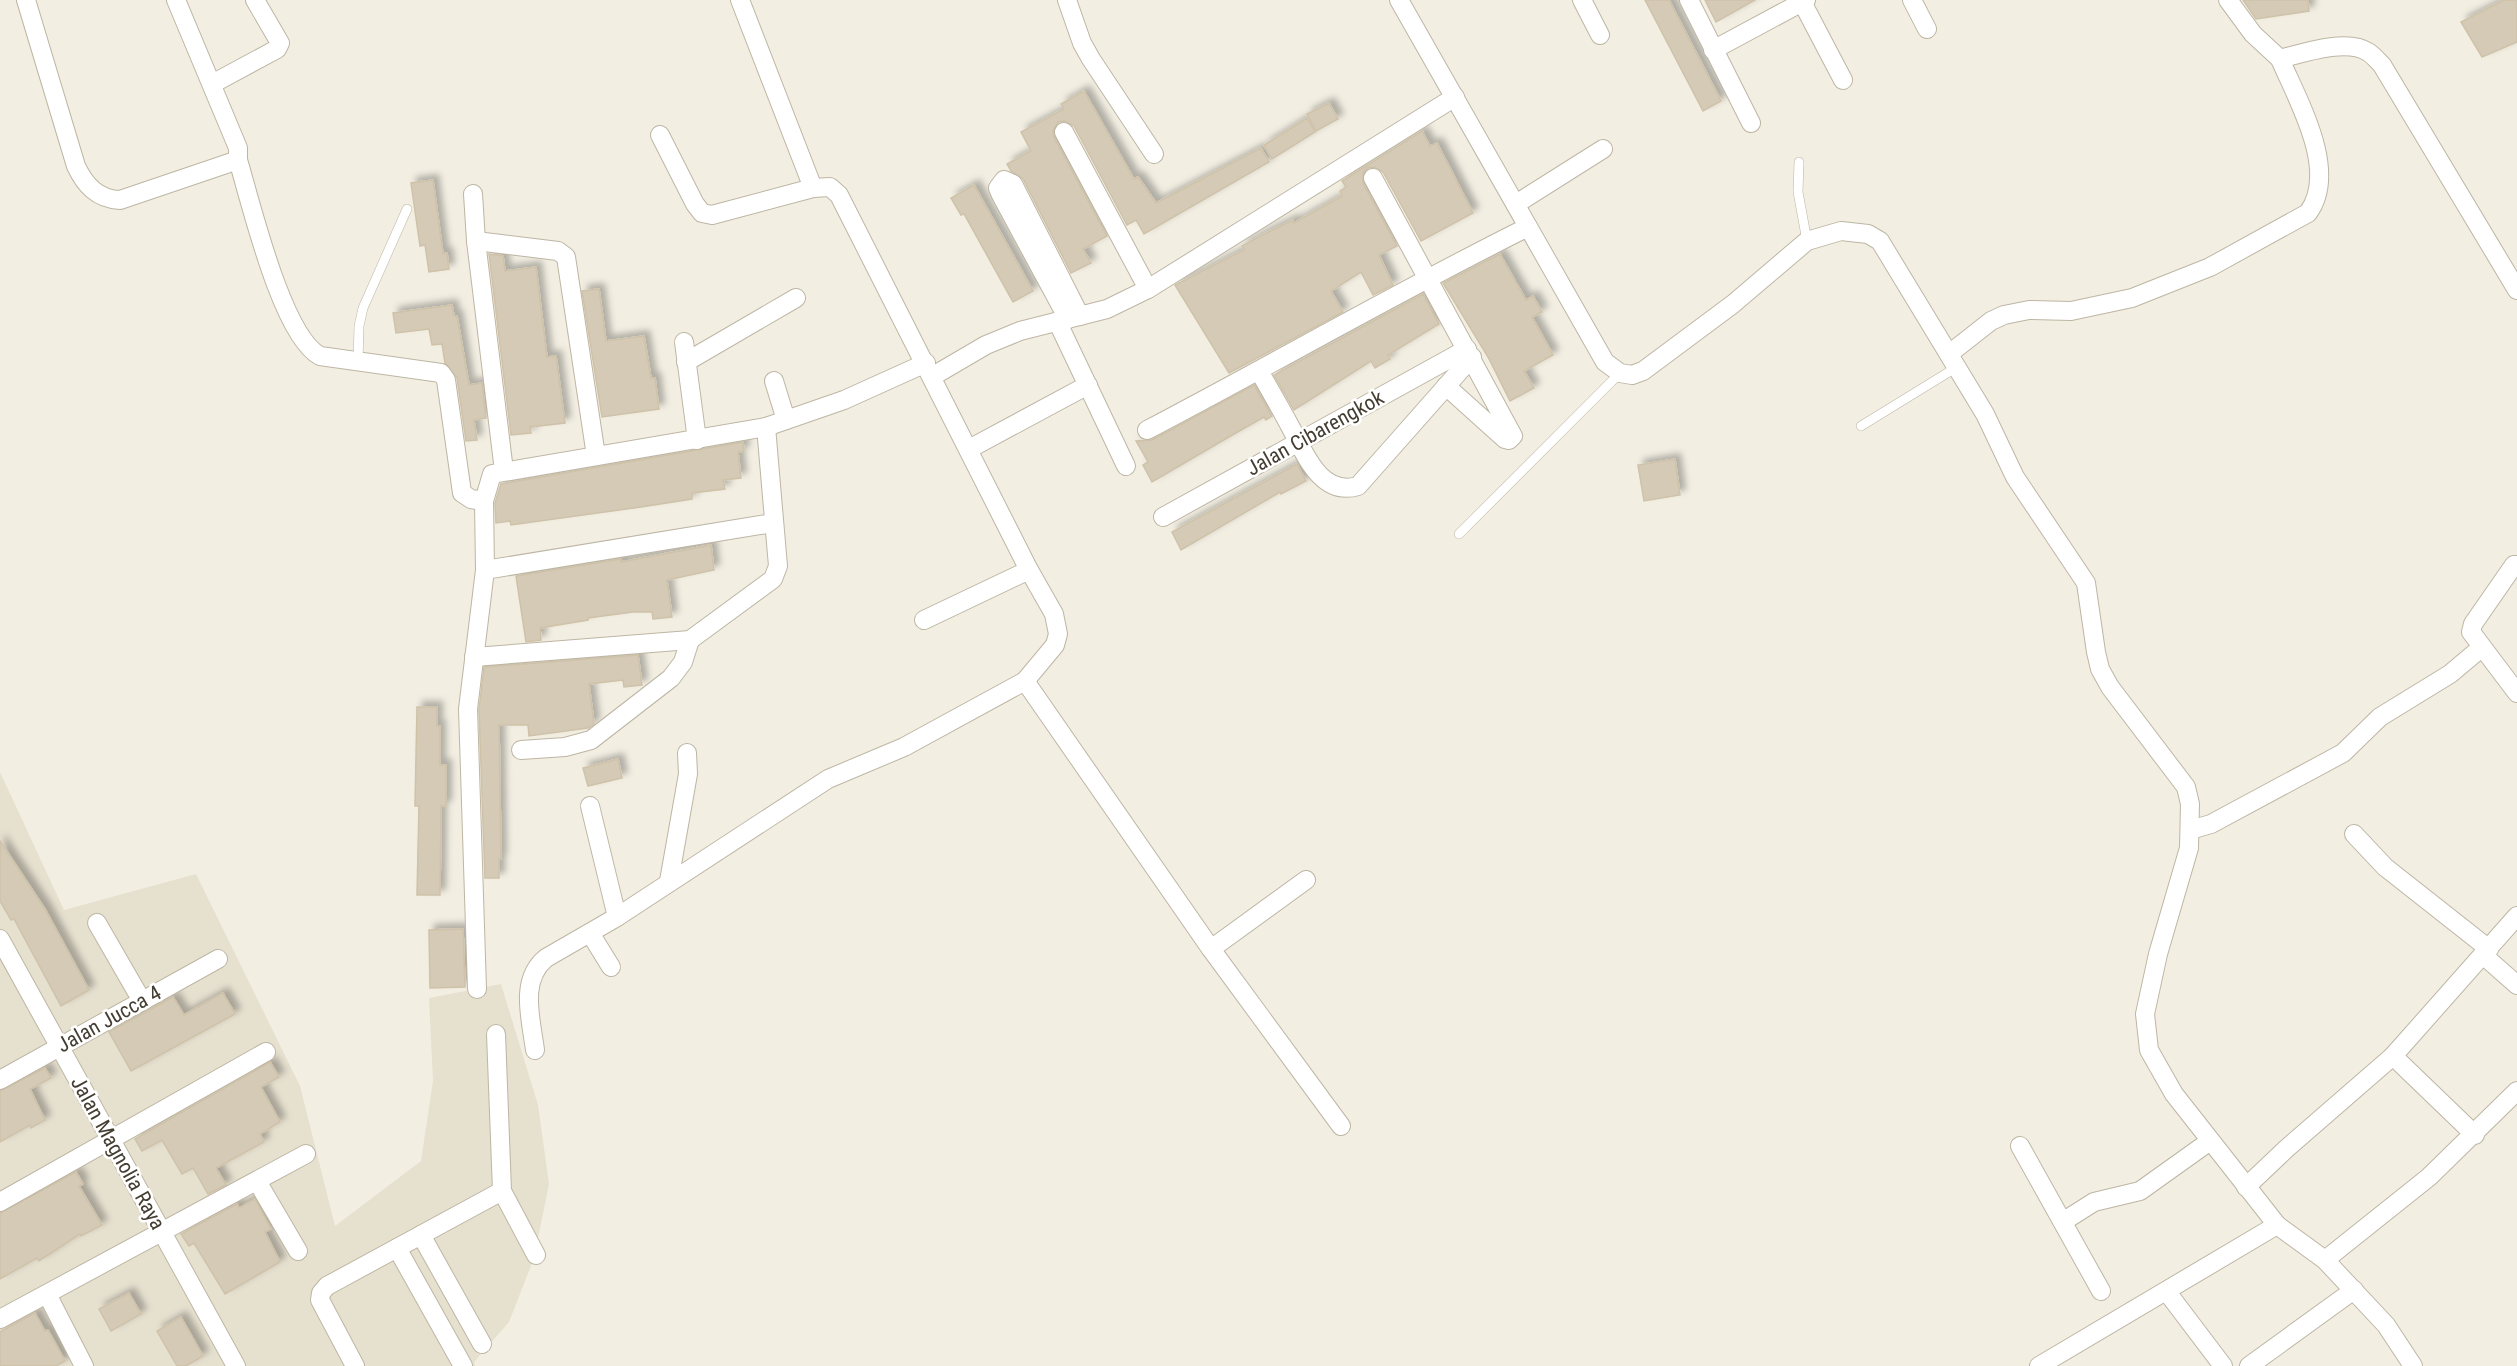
<svg xmlns="http://www.w3.org/2000/svg" width="2517" height="1366" font-family="'Roboto Condensed',sans-serif">
<defs>
<filter id="shadow"><feDropShadow dx="5.5" dy="-5.5" stdDeviation="3" flood-color="#0004"/></filter>
</defs>
<rect width="100%" height="100%" fill="#f2eee2"/>
<path fill="#e6e0cf" d="M0,772L64,910L196,874L300,1086L335,1226L421,1161L433,1081L429,998L501,984L538,1105L549,1184L534,1258L509,1322L474,1362L475,1366H0Z"/>
<g fill="#d4cab6" stroke="#cfc2a9" stroke-width="1.5" filter="url(#shadow)">
<path d="M1645,0H1669L1721,101L1703,111Z"/>
<path d="M1705,0H1755L1716,22Z"/>
<path d="M2243,0H2308L2309,11L2256,19Z"/>
<path d="M2504,0H2517V42L2482,57L2461,22Z"/>
<path d="M1084,91L1134,179L1138,177L1156,203L1261,148L1269,162L1144,234L1136,220L1127,225L1074,126L1065,121L1058,122L1053,131L1054,137L1107,236L1083,249L1091,263L1071,273L1023,179L1011,171L1007,164L1031,151L1021,132L1064,109L1061,104Z"/>
<path d="M1329,103L1338,119L1316,131L1307,114Z"/>
<path d="M1307,118L1315,132L1272,159L1264,145Z"/>
<path d="M1422,131L1430,146L1437,143L1473,213L1421,241L1383,172L1374,167L1367,168L1363,173V183L1397,246L1379,255L1393,285L1373,295L1361,272L1331,291L1343,312L1229,373L1175,285L1244,250L1242,246L1264,234L1293,220L1294,223L1342,196L1340,191L1346,187L1342,181Z"/>
<path d="M433,180L443,254L447,253L449,269L429,272L425,245L420,246L411,183Z"/>
<path d="M974,185L1033,291L1013,302L964,214L961,215L951,198Z"/>
<path d="M489,254L503,256L505,271L536,267L547,357L556,356L565,423L530,427L531,433L511,435Z"/>
<path d="M1500,254L1526,300L1533,296L1542,312L1532,317L1553,355L1524,371L1534,388L1510,401L1488,357L1443,283Z"/>
<path d="M599,289L606,341L644,336L651,378H655L659,409L602,417L582,291Z"/>
<path d="M1423,294L1439,324L1388,355L1390,359L1375,368L1371,361L1294,410L1274,375Z"/>
<path d="M452,305L454,316H457L469,385L482,383L486,418L474,420L477,440L466,441L457,378L445,363L442,344L432,345L429,329L396,333L393,313Z"/>
<path d="M1254,385L1272,416L1266,420L1264,417L1234,434L1152,482L1143,465L1148,462L1136,441L1152,440Z"/>
<path d="M743,442L744,451L738,452L741,478L723,480L725,489L692,493V499L641,507L511,525L510,521L496,523L495,503L501,484Z"/>
<path d="M1675,459L1680,495L1644,501L1638,465Z"/>
<path d="M1297,464L1306,481L1281,494L1280,492L1181,550L1172,532Z"/>
<path d="M711,545L714,570L667,580L672,617L653,619L652,612H633L588,618V620L540,628L541,640L526,642L516,576L621,559V562Z"/>
<path d="M638,655L642,685L624,687L623,680L589,684L594,724L588,728L529,736L528,725H499L501,859H499V878H485L479,710L484,667Z"/>
<path d="M417,707H437V726H440V765H446V806H441L440,895H417L419,806H415Z"/>
<path d="M618,759L622,778L588,786L583,768Z"/>
<path d="M0,841L45,909L89,990L61,1006L14,919L11,920L0,901Z"/>
<path d="M463,929L465,987L430,988L429,930Z"/>
<path d="M223,993L235,1014L131,1071L109,1032L173,997L184,1015Z"/>
<path d="M270,1062L279,1077L261,1087L280,1122L260,1134L264,1142L216,1168L226,1185L208,1194L193,1168L182,1174L162,1140L142,1151L135,1139Z"/>
<path d="M45,1068L51,1078L30,1089L45,1120L31,1128L30,1125L0,1142V1091Z"/>
<path d="M76,1172L83,1184L79,1186L102,1225L81,1236L80,1234L39,1261L37,1258L0,1279V1213Z"/>
<path d="M255,1199L271,1229L265,1232L280,1262L225,1294L194,1243L189,1246L181,1234L237,1204L239,1208Z"/>
<path d="M129,1293L141,1314L111,1331L99,1309Z"/>
<path d="M35,1313L45,1331L48,1330L65,1361L56,1366H0V1332Z"/>
<path d="M181,1317L203,1356L186,1366H177L157,1331Z"/>
</g>
<g fill="none" stroke-linecap="round" stroke-linejoin="round">
<defs>
<g id="lane">
<path d="M1799,162L1798,192L1807,241"/>
<path d="M358,361L359,326L363,308L407,209"/>
<path d="M1861,426L1957,367"/>
<path d="M1459,534L1620,373"/>
</g>
<g id="street">
<path d="M26,0L76,166C85,185 97,199 120,200L238,160"/>
<path d="M176,0L238,148V160C251,203 282,336 320,356L441,373L446,380L462,493L471,499L484,501"/>
<path d="M740,0L813,188"/>
<path d="M1067,0L1082,43L1091,59L1154,154"/>
<path d="M1399,0L1605,362L1620,373L1632,375L1643,371L1733,304L1807,241L1841,231L1868,234L1880,241L1985,414L2015,477L2086,583L2096,652L2100,669L2110,687L2186,787L2190,804L2189,848L2158,954L2145,1014L2149,1050L2174,1094L2277,1225L2325,1260L2386,1325L2413,1366"/>
<path d="M1582,0L1600,35"/>
<path d="M1689,0L1751,123"/>
<path d="M1801,0L1843,80"/>
<path d="M1912,0L1927,29"/>
<path d="M2228,0L2253,34L2280,59C2303,53 2347,38 2368,52C2373,55 2378,61 2382,65L2517,290"/>
<path d="M1713,50L1806,0"/>
<path d="M212,84L277,49L280,43L255,0"/>
<path d="M1064,132L1148,289"/>
<path d="M1373,178L1513,436L1509,440L1505,439L1446,386"/>
<path d="M473,194L476,241L504,471"/>
<path d="M1516,204L1603,149"/>
<path d="M476,241L558,251L566,257L596,456"/>
<path d="M1068,319L1001,195L998,188L1004,180L1013,184L1080,316"/>
<path d="M1058,323L1126,466"/>
<path d="M684,342L697,440"/>
<path d="M1949,354L1991,321L2004,315L2029,310L2071,311L2132,298L2210,267L2308,213C2339,171 2298,101 2280,59"/>
<path d="M686,362L796,298"/>
<path d="M1259,371C1270,390 1281,409 1291,428C1305,454 1321,497 1358,486L1472,357"/>
<path d="M933,376L986,345L1020,331L1107,309L1148,289L1455,97"/>
<path d="M774,381L786,420"/>
<path d="M1147,430C1275,363 1399,291 1528,227"/>
<path d="M969,449L1088,385"/>
<path d="M1163,517L1467,349"/>
<path d="M2517,565H2514L2473,624L2471,632L2517,693"/>
<path d="M485,570L773,523"/>
<path d="M924,620L1029,570"/>
<path d="M474,657L690,640L773,579L778,566L766,427"/>
<path d="M1025,681L1211,949L1341,1126"/>
<path d="M521,750L565,747L591,740L671,678L683,662L690,640"/>
<path d="M590,806L617,917"/>
<path d="M2190,830L2211,824L2343,753L2380,717L2450,674L2481,648"/>
<path d="M2354,834L2385,867L2489,949"/>
<path d="M669,881L688,774L687,753"/>
<path d="M97,923L142,1001"/>
<path d="M590,933L611,967"/>
<path d="M0,939L236,1366"/>
<path d="M1211,949L1306,880"/>
<path d="M2483,955L2517,985"/>
<path d="M477,989L468,709L485,570L484,501L492,474L766,427L844,400L926,363"/>
<path d="M496,1034L502,1191L536,1255"/>
<path d="M535,1050C531,1019 519,980 546,958L617,917L828,779L904,747L1025,681L1055,645L1058,634L1054,614L1029,570L839,195L830,187L813,188L712,215L702,213L695,204L660,135"/>
<path d="M2393,1056L2475,1135"/>
<path d="M0,1080L218,959"/>
<path d="M2020,1146L2101,1291"/>
<path d="M257,1181L298,1251"/>
<path d="M2246,1187L2286,1149L2393,1056L2517,916"/>
<path d="M0,1202L266,1052"/>
<path d="M2064,1221L2094,1202L2140,1191L2210,1141"/>
<path d="M421,1235L482,1344"/>
<path d="M397,1248L463,1366"/>
<path d="M2325,1260L2429,1177L2517,1091"/>
<path d="M2167,1292L2223,1366"/>
<path d="M47,1294L84,1366"/>
<path d="M0,1319L306,1154"/>
<path d="M355,1366L320,1300L321,1293L327,1286L502,1191"/>
<path d="M2039,1366L2277,1225"/>
<path d="M2249,1366L2354,1290"/>
</g>
</defs>
<use href="#lane" stroke="#beb6a4" stroke-width="10"/>
<use href="#street" stroke="#beb6a4" stroke-width="20"/>
<use href="#lane" stroke="#fff" stroke-width="9"/>
<use href="#street" stroke="#fff" stroke-width="18"/>
</g>
<g text-anchor="middle" stroke-width="5" stroke-linejoin="round" paint-order="stroke">
<g font-size="21" fill="#443d32" stroke="#fff">
<text transform="translate(1315 433) rotate(-29)" y="7">Jalan Cibarengkok</text>
<text transform="translate(109 1019) rotate(-29)" y="7">Jalan Jucca 4</text>
<text transform="translate(118 1153) rotate(61)" y="7">Jalan Magnolia Raya</text>
</g>
</g>
</svg>
